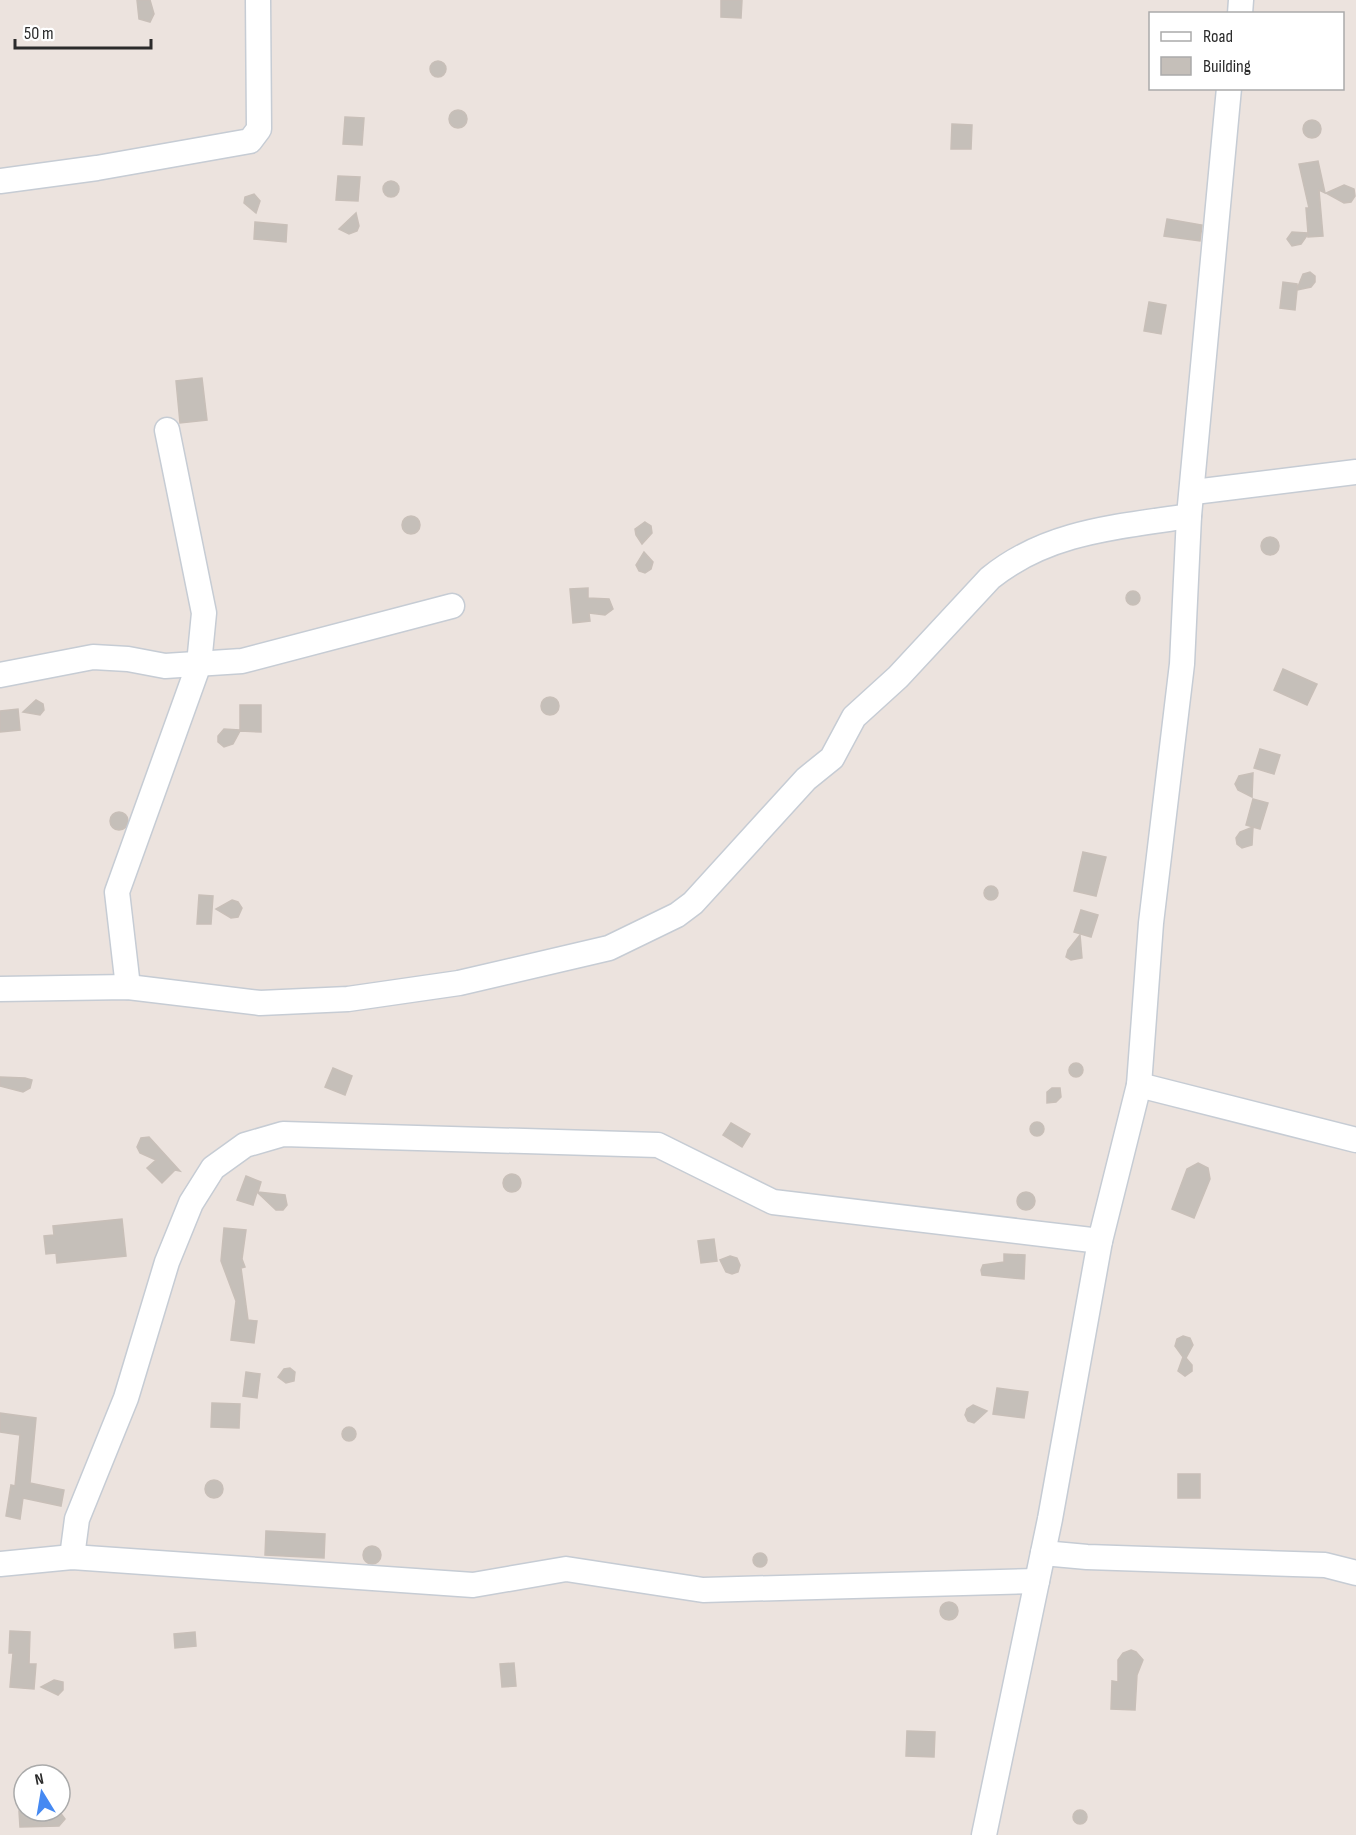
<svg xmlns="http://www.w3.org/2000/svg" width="1356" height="1835" font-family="'Sofia Sans Condensed',sans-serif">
<rect width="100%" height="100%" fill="#ece3de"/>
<g fill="#c5bfb9" stroke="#c8bfb8" stroke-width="1.5">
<path d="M137,0H150L154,14L150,22L139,19Z"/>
<path d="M721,0H742L741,18L721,17Z"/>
<circle cx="438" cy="69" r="8"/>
<circle cx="458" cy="119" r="9"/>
<path d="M345,117L364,118L362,145L343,144Z"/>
<circle cx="1312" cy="129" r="9"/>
<path d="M952,124L972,125L971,149H951Z"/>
<path d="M1318,161L1325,193L1319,190L1323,236L1308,237V234L1301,244L1292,246L1287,239L1292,232L1308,233L1306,208H1309L1299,164Z"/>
<path d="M338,176L360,177L358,201L336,200Z"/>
<circle cx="391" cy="189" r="8"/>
<path d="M1344,185L1354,189L1355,196L1351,202L1344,203L1326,193Z"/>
<path d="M254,194L260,201L256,213L244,203L245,197Z"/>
<path d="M356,213L359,226L357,231L349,234L339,229Z"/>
<path d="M1167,219L1202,225L1200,241L1164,236Z"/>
<path d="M255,222L287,225L286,242L254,239Z"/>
<path d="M1310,272L1315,276V282L1311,287L1297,290L1295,310L1280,308L1283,282L1297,284V289L1303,274Z"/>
<path d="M1149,302L1166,305L1161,334L1144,331Z"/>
<path d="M202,378L207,420L180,423L176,381Z"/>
<circle cx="411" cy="525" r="9"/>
<path d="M645,522L651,526L652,533L642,544L636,535L635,529Z"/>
<circle cx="1270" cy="546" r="9"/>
<path d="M644,552L653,562L651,569L645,573L639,571L636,565Z"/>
<path d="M588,588V598L609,599L613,609L605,615L589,613L590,621L573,623L570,589Z"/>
<circle cx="1133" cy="598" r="7"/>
<path d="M1283,669L1317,684L1307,705L1274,690Z"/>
<circle cx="550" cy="706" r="9"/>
<path d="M36,700L43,704L44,710L40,715L23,712Z"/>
<path d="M240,705H261V732L240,731L233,744L224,747L218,742V736L224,729L240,730Z"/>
<path d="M18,709L20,730L0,732V711Z"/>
<path d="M1260,749L1280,755L1274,774L1254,768Z"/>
<path d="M1253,773L1252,797L1238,790L1235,784L1239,776Z"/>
<path d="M1253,799L1268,803L1260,829L1253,827L1252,845L1242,848L1237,844L1236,838L1240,832L1253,827L1246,825Z"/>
<circle cx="119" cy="821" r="9"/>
<path d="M1083,852L1106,857L1096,896L1074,891Z"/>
<circle cx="991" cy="893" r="7"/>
<path d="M199,895L213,896L211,924H197Z"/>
<path d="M232,900L238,902L242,908L238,917L231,918L216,909Z"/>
<path d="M1081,910L1098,915L1091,937L1074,932Z"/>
<path d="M1080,935L1082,958L1071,960L1066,957L1068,950Z"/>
<circle cx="1076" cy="1070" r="7"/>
<path d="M333,1068L352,1076L345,1095L325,1087Z"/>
<path d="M0,1077L25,1078L32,1080L30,1088L23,1092L0,1086Z"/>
<path d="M1052,1088H1060L1061,1097L1056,1102L1047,1103V1092Z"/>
<circle cx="1037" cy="1129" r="7"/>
<path d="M731,1123L750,1134L742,1147L723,1135Z"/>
<path d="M149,1137L180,1171L175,1170L162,1183L147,1168L156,1160L140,1153L137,1147L141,1138Z"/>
<path d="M1198,1163L1208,1168L1210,1179L1194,1218L1172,1209L1187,1169Z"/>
<circle cx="512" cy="1183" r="9"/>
<path d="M246,1176L261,1182L258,1192L285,1195L287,1205L283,1210H276L257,1192L253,1205L237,1200Z"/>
<circle cx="1026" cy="1201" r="9"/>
<path d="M122,1219L126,1256L57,1263L56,1253L46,1254L44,1236L54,1235L53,1226Z"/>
<path d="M224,1228L246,1230L242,1259L245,1267L241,1268L248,1320L257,1321L254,1343L231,1340L236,1301L221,1261Z"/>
<path d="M714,1239L717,1261L701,1263L698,1241Z"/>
<path d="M1004,1254L1025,1255L1024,1279L982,1275L981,1270L983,1265L1004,1262Z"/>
<path d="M730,1256L737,1258L740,1265L738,1272L732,1274L726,1272L720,1260Z"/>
<path d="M1183,1336L1190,1338L1193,1345L1186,1358L1192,1365V1371L1185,1376L1178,1371L1183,1357L1175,1346L1177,1339Z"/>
<path d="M290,1368L295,1372L294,1381L286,1383L278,1377L284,1369Z"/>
<path d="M246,1372L260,1374L257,1398L243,1396Z"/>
<path d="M997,1388L1028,1392L1024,1418L993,1414Z"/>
<path d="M212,1403L240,1404L239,1428L211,1427Z"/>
<path d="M973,1405L987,1411L974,1423L968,1421L965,1415L967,1409Z"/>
<path d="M0,1413L36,1418L30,1483L64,1490L61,1506L23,1498L20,1519L6,1516L11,1485L15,1486L20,1435L0,1432Z"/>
<circle cx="349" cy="1434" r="7"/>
<rect x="1178" y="1474" width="22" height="24"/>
<circle cx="214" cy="1489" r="9"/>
<path d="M266,1531L325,1534L324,1558L265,1555Z"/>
<circle cx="372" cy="1555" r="9"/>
<circle cx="760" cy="1560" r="7"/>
<circle cx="949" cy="1611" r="9"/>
<path d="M10,1631L30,1632L29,1664H36L34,1689L10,1687L13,1653H9Z"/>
<path d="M195,1632L196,1646L175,1648L174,1634Z"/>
<path d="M1131,1650L1136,1652L1143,1660L1137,1675L1135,1710L1111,1709L1112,1681L1118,1682V1660L1123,1653Z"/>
<path d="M514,1663L516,1686L502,1687L500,1664Z"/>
<path d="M54,1680L63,1682V1690L58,1695L41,1687Z"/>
<path d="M907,1731L935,1732L934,1757L906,1756Z"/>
<circle cx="1080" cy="1817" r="7"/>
<path d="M19,1811H59L65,1819L59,1826L20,1827Z"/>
</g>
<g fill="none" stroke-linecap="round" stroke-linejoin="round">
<defs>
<g id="minor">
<path d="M1240,14L1241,0"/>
<path d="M0,181L97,168L250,141L259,129L258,0"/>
<path d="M1194,492L1356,472"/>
<path d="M0,675L93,657L128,659L165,666L242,661L452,606"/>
<path d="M128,987L117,892L199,664L204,613L167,430"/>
<path d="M0,989L128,987L260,1003L348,999L459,983L609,948L677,915L693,903L806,779L832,758L854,717L898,677L990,578C1048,531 1118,527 1189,516"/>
<path d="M1139,1085L1356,1140"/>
<path d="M1043,1553L1087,1557L1325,1565L1356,1573"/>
<path d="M72,1557L77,1519L126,1398L167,1262L191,1203L213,1168L245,1145L283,1134L658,1145L773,1202L1100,1241"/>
<path d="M0,1564L72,1557L473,1585L566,1569L703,1590L1037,1581"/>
<path d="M984,1835L1050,1519L1100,1241L1139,1085L1151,923L1182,664L1189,516L1229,88"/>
</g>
</defs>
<use href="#minor" stroke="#c6ccd4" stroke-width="27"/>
<use href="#minor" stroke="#fff" stroke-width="24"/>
</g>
<rect x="1149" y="12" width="195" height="78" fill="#ffffff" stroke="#aaaaaa" stroke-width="1.5"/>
<rect x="1161" y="32" width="30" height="9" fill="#ffffff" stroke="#aaaaaa" stroke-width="1.5"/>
<text x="1203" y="42" font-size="18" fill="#2b2b2b">Road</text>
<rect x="1161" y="57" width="30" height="18" fill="#c5bfb9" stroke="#aaaaaa" stroke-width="1.5"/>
<text x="1203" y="72" font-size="18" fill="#2b2b2b">Building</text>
<g transform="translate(42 1793) rotate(349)"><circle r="28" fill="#ffffff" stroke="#aaaaaa" stroke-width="1.5"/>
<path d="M0-4.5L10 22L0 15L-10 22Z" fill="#4589f2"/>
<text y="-9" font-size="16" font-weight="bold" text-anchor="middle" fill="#2b2b2b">N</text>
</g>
<path d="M15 39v9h136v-9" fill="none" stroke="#2b2b2b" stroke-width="3"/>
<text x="24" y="39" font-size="18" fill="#2b2b2b" stroke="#ffffff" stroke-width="4.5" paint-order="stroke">50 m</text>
</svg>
